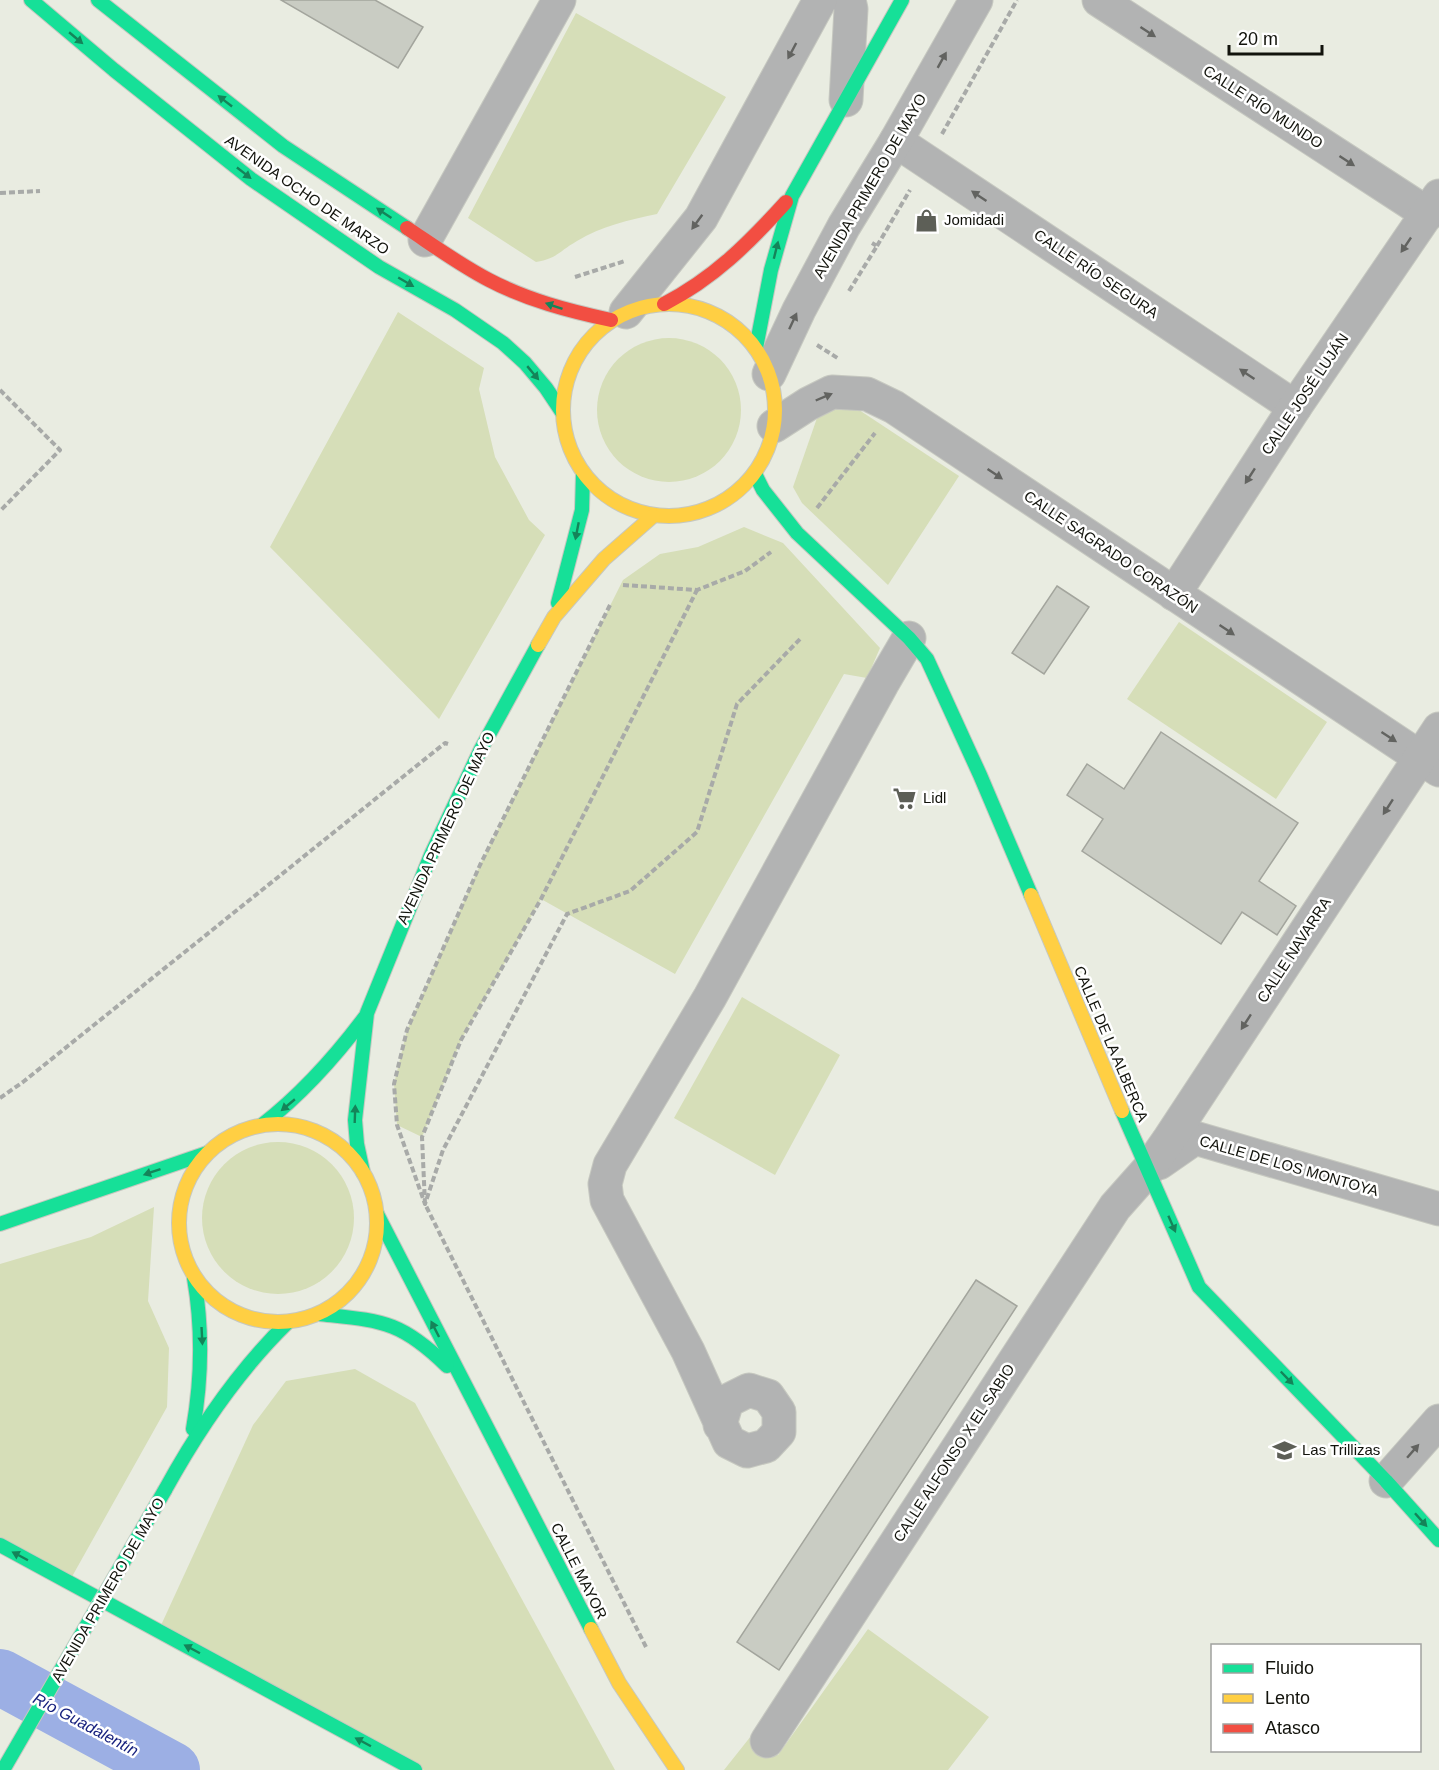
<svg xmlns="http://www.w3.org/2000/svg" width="1439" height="1770" font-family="Helvetica,sans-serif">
<rect width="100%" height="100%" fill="#e9ece1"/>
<g fill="#d6deb8">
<path d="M576,13L726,97L657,214C628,220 602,226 577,241C558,252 558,258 536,262L468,218Z"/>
<path d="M398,312L484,368L479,389L495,457L529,520L545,535L439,719L270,547Z"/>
<circle cx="669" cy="410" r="72"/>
<path d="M847,402L959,476L888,585L802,503L793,487L817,418Z"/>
<path d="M744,527L783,543L880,648L867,678L844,674L675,974L541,899L461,1040L422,1137L397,1125L394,1084L407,1030L480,865L623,580L660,554L698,547Z"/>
<path d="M1179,622L1327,722L1276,799L1127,699Z"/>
<path d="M742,997L840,1055L775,1175L674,1118Z"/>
<circle cx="278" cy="1218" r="76"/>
<path d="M154,1207L148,1301L169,1348L167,1407L69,1582L0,1546V1264L91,1237Z"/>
<path d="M355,1369L415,1403L615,1770H424L157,1634L253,1425L286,1381Z"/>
<path d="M868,1629L989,1717L948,1770H724L751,1736L778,1755Z"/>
</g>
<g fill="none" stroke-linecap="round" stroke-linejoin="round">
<path stroke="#9cafe4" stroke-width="56" d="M0,1677L172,1770"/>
</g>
<g fill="#c9ccc3" stroke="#a3a59d" stroke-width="1.5">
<path d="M281,0H375L423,27L398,68Z"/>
<path d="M1057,586L1089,607L1044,674L1012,653Z"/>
<path d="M1161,732L1298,823L1259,881L1296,906L1277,935L1242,912L1221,944L1082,851L1103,819L1067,795L1087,764L1124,789Z"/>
<path d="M976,1280L1017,1306L779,1670L737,1642Z"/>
</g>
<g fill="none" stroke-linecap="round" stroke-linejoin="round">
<defs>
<g id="street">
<path d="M1099,0L1428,214"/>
<path d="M846,100L851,9L849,0"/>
<path d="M896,141L1295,407"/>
<path d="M425,240L559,0"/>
<path d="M626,312L701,218L820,0"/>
<path d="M769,374L799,310L844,226L896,141L976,0"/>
<path d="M774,426L808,404L832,392L867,394L894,407L1439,770"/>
<path d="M1174,594L1295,407L1439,196"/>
<path d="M1159,1163L1195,1138L1439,1209"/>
<path d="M720,1425L727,1401L749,1390L768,1396L779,1412V1432L766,1446L747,1451L729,1442L688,1351L607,1200L605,1184L610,1165L710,997L882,684L909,638"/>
<path d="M1386,1481L1439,1421"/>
<path d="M767,1741L1115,1207L1147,1171L1168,1141L1439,729"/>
</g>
<g id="fast">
<path d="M31,0L114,70L251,179L379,267L455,310L503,343L525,363L546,388L562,412"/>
<path d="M98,0L283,146L407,228"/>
<path d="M756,348L771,270L792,196L902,0"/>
<path d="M755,474L763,490L797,533L909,638L927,659L980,775L1031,895"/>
<path d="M558,603L582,510L583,473"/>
<path d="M1122,1111L1199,1287L1386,1481L1439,1540"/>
<path d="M262,1125C302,1094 335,1057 365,1017"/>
<path d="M363,1172L357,1144L355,1120L367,1013L431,855L481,749L538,645"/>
<path d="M377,1214L591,1629"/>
<path d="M0,1224L207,1153"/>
<path d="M319,1314C381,1321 400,1320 447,1366"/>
<path d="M193,1429C202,1378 203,1330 194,1278"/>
<path d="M165,1490C199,1428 237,1372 287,1323"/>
<path d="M0,1545L415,1770"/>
</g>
<g id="slow">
<circle cx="669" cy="410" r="106"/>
<path d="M538,645L554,617L604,559L653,516"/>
<path d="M1031,895L1122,1111"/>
<circle cx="278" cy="1223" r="99"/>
<path d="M591,1629L619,1683L677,1770"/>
</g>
<g id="jam">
<path d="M407,228C434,246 460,265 489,280C527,300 569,311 611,320"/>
<path d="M664,304C714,278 748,244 786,202"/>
</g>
</defs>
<use href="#street" stroke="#c6c8c0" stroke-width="35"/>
<use href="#fast" stroke="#c6c8c0" stroke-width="16"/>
<use href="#slow" stroke="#c6c8c0" stroke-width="16"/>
<use href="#jam" stroke="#c6c8c0" stroke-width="16"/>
<g stroke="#a8aaa8" stroke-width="4" stroke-dasharray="6 3" stroke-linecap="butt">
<path d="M942,134L1017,0"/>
<path d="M0,193L40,191"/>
<path d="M877,246L910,190"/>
<path d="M575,277L625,261"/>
<path d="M849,291L877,246L872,243"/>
<path d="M817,345L839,359"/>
<path d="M0,390L60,450L0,511"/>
<path d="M817,508L875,433"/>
<path d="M623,585L697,590L745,571L771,552"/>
<path d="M610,605L480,865L407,1030L394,1084L397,1125L425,1204L443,1150L567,914L630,891L697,832L737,704L800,639"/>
<path d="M0,1098L23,1082L445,743L448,744"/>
<path d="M646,1647L425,1204L422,1137L461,1040L541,899L697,590"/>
</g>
<use href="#street" stroke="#b2b3b3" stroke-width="33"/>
<use href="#fast" stroke="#16e098" stroke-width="14"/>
<use href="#slow" stroke="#ffcf43" stroke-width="14"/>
<use href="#jam" stroke="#f24e42" stroke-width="14"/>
<defs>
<path id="fast-bridge" d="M3,1770L165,1490"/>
</defs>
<use href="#fast-bridge" stroke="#c6c8c0" stroke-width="16" stroke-linecap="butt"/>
<use href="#fast-bridge" stroke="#16e098" stroke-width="14"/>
</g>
<defs><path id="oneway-solid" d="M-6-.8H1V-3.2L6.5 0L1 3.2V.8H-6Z" transform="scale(1.5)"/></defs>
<g fill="#626360">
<use href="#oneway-solid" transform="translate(1148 32) rotate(33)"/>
<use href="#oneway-solid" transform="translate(792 51) rotate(118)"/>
<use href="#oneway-solid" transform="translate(942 60) rotate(-61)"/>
<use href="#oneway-solid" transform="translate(1347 161) rotate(33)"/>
<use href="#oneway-solid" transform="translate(979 196) rotate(-146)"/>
<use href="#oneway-solid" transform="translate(697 222) rotate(126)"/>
<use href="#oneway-solid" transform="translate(1406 245) rotate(124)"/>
<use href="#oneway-solid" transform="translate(793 321) rotate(-65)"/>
<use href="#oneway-solid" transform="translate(1247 374) rotate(-146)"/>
<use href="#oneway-solid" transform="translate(824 397) rotate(-23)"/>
<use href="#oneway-solid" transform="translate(995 474) rotate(34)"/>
<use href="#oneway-solid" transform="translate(1250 476) rotate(123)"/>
<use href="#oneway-solid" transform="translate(1227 630) rotate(34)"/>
<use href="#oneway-solid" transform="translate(1389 737) rotate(33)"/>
<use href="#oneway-solid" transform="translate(1388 807) rotate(123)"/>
<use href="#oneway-solid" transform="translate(1246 1022) rotate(123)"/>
<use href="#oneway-solid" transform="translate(1413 1451) rotate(-49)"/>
</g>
<g fill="#148459">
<use href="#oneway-solid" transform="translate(76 38) rotate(40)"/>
<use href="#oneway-solid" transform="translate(225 101) rotate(-142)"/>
<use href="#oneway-solid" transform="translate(244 173) rotate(38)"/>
<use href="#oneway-solid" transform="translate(384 213) rotate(-146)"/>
<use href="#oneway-solid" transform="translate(776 250) rotate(-76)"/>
<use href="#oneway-solid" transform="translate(406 282) rotate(30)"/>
<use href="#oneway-solid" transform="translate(554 306) rotate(-161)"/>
<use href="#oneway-solid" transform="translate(533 373) rotate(50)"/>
<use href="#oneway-solid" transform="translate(577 531) rotate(101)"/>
<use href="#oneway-solid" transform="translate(288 1105) rotate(140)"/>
<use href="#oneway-solid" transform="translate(355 1114) rotate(-88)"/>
<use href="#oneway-solid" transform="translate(152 1172) rotate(161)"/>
<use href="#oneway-solid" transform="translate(1172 1224) rotate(66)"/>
<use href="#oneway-solid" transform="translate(435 1329) rotate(-117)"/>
<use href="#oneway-solid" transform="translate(202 1336) rotate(87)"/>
<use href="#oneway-solid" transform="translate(1287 1378) rotate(46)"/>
<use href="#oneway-solid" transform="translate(1421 1520) rotate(48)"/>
<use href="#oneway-solid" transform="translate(20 1556) rotate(-152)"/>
<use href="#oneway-solid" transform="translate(192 1649) rotate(-152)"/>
<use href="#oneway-solid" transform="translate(363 1742) rotate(-152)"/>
</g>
<defs>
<symbol id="shop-bare" viewBox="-9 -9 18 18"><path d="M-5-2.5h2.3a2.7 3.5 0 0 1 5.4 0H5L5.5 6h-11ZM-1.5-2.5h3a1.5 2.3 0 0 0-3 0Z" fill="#5d5f57" stroke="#fff" stroke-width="2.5" paint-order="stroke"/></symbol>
<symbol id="supermarket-bare" viewBox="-9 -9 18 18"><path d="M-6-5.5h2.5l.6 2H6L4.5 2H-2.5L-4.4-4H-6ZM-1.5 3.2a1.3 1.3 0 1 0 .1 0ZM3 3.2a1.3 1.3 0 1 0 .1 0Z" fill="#5d5f57" stroke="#fff" stroke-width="2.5" paint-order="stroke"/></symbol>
<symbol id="school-bare" viewBox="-9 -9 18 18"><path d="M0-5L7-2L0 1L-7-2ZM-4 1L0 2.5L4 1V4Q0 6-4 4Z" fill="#5d5f57" stroke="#fff" stroke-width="2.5" paint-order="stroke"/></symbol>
</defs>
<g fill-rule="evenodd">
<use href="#shop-bare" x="910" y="204" width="33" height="33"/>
<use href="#supermarket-bare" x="888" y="782" width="33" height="33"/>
<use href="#school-bare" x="1268" y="1434" width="33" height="33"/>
</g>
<g text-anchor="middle" stroke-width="5" stroke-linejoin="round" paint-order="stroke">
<g font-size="15" fill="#12130c" stroke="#fff">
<text transform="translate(1263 107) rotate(33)" y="5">CALLE RÍO MUNDO</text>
<text transform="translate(870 186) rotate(-60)" y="5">AVENIDA PRIMERO DE MAYO</text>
<text transform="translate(307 195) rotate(35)" y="5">AVENIDA OCHO DE MARZO</text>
<text transform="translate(1096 274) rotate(34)" y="5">CALLE RÍO SEGURA</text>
<text transform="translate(1305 394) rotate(-56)" y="5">CALLE JOSÉ LUJÁN</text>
<text transform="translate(1111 552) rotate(34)" y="5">CALLE SAGRADO CORAZÓN</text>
<text transform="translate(446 828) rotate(-65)" y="5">AVENIDA PRIMERO DE MAYO</text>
<text transform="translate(1294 950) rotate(-57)" y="5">CALLE NAVARRA</text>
<text transform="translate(1111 1044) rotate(67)" y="5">CALLE DE LA ALBERCA</text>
<text transform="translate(1289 1166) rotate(16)" y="5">CALLE DE LOS MONTOYA</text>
<text transform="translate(954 1453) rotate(-57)" y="5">CALLE ALFONSO X EL SABIO</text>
<text transform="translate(579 1571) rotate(63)" y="5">CALLE MAYOR</text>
<text transform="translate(108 1590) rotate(-60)" y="5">AVENIDA PRIMERO DE MAYO</text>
</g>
<g font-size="15" fill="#12130c" stroke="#fff" text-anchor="start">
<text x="944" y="225">Jomidadi</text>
<text x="923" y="803">Lidl</text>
<text x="1302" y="1455">Las Trillizas</text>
</g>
<g font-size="16" font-style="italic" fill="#17217e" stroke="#fff">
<text transform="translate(86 1724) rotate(28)" y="6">Río Guadalentín</text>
</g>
</g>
<rect x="1211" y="1644" width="210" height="108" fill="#ffffff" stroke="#a0a19e" stroke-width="1.5"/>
<rect x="1223" y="1664" width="30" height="9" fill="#16e098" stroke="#a0a19e" stroke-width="1.5"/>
<text x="1265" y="1674" font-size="18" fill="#12130c">Fluido</text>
<rect x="1223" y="1694" width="30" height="9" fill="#ffcf43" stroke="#a0a19e" stroke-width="1.5"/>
<text x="1265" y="1704" font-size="18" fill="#12130c">Lento</text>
<rect x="1223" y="1724" width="30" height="9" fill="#f24e42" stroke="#a0a19e" stroke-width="1.5"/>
<text x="1265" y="1734" font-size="18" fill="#12130c">Atasco</text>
<path d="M1229 45v9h93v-9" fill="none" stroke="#12130c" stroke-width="3"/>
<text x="1238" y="45" font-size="18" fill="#12130c" stroke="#ffffff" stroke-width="4.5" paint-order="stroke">20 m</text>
</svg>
